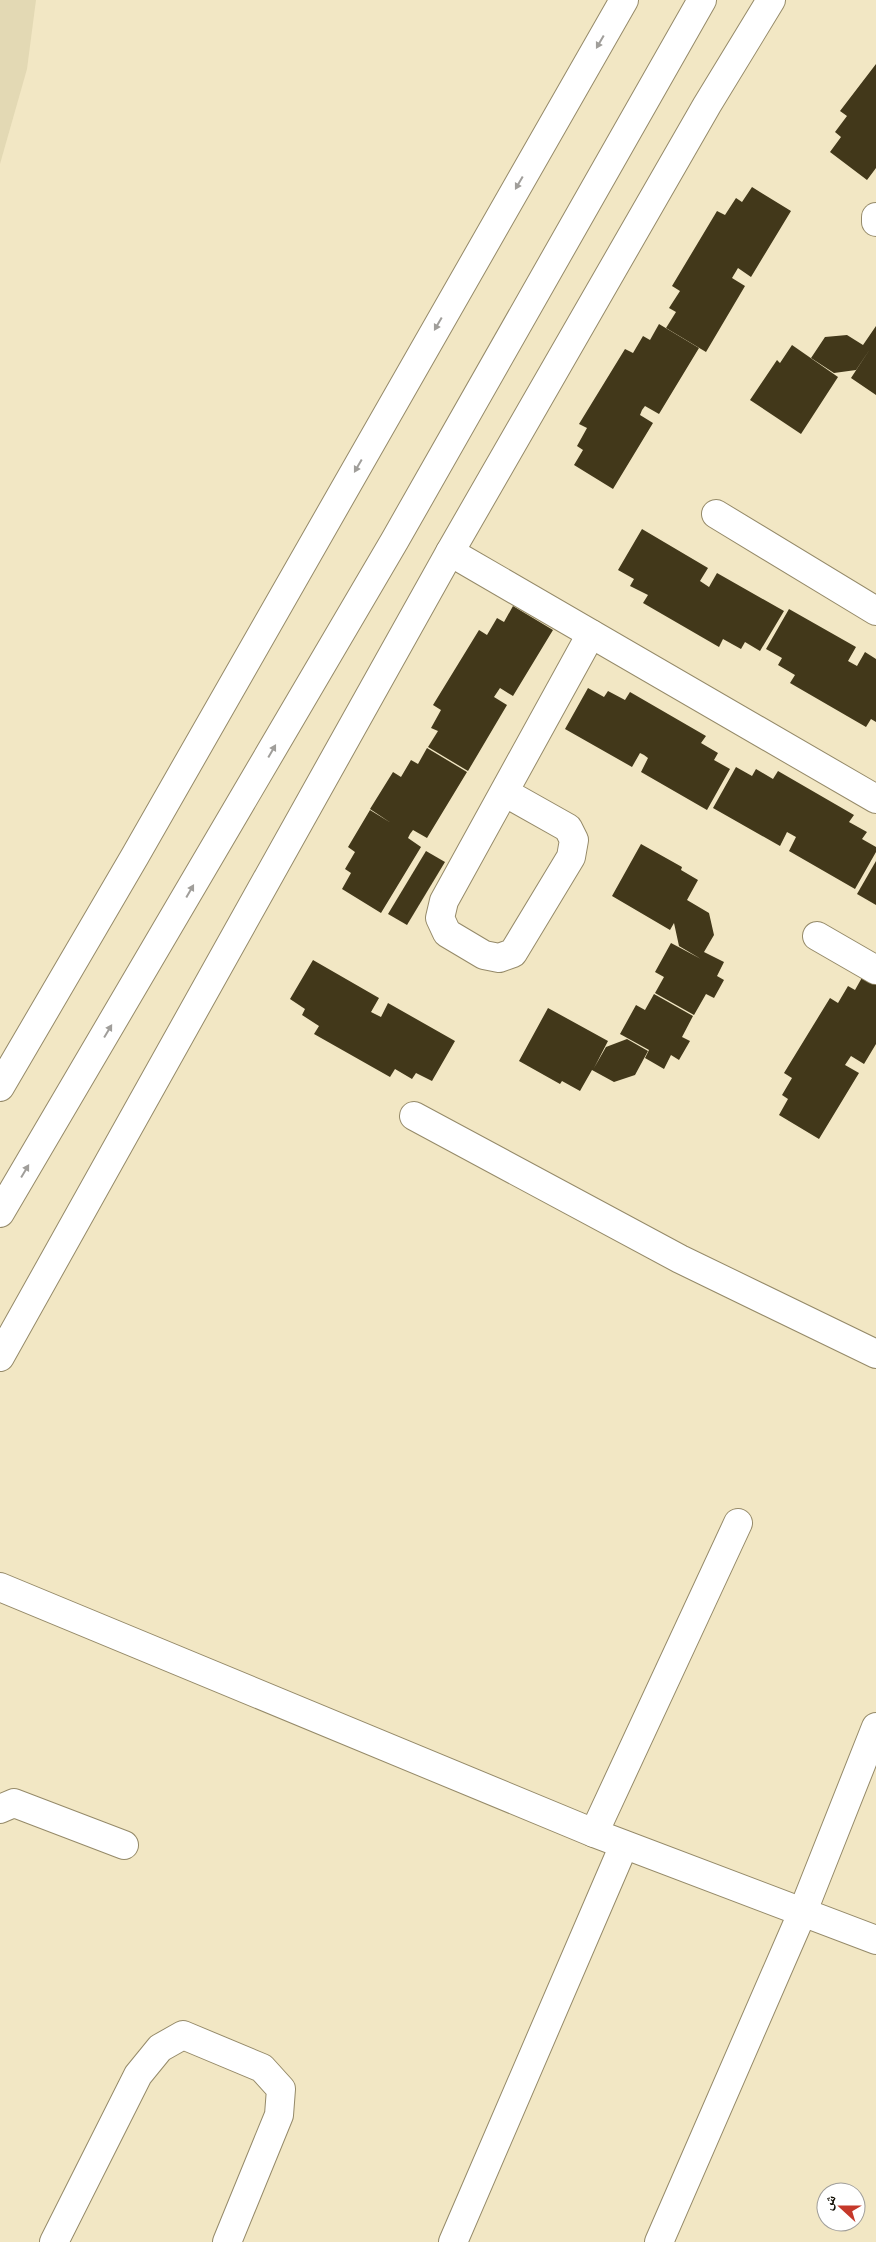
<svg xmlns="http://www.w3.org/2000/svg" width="876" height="2242" font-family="'Zilla Slab','Noto Naskh Arabic',serif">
<rect width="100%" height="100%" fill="#f2e7c4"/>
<path fill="#e3d9b4" d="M0,0H36L27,69L0,164Z"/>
<g fill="#42381a">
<path d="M876,64V168L867,180L830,152L841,137L835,132L847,116L840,111Z"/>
<path d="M752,187L791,211L751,277L738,268L732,278L745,286L706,352L666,328L676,312L669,308L680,291L672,286L717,211L725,215L736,198L742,202Z"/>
<path d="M659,324L699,348L659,414L645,406L642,410L640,415L653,423L613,489L574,465L583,450L577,446L587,428L579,424L625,349L633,353L643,336L650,340Z"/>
<path d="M876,326V395L851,378L870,349L856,370L834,373L811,358L825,337L847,335L863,345Z"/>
<path d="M792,345L838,377L801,434L750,400L777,360L780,363Z"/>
<path d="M642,529L708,568L700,581L709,587L717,573L784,611L760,651L745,642L741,649L723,639L719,647L643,603L648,595L630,586L634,579L618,570Z"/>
<path d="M513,606L553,630L513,696L500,688L494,697L507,705L468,771L428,747L438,731L431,728L441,710L433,705L479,630L487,635L497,618L504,622Z"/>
<path d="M789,609L856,647L848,661L857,666L865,652L876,659V722L871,719L866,727L790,683L795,675L778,665L782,658L766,649Z"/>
<path d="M588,688L604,697L608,691L625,700L630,692L706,736L701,743L718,753L714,760L730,769L707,810L641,772L648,758L644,755L640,753L632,767L565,729Z"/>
<path d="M427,748L467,772L427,838L413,830L410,834L408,838L421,847L381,913L342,889L351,873L345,869L355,852L348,847L370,810L391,823L370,809L393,772L401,777L411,760L418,764Z"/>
<path d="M736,767L752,776L756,769L773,779L778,771L854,815L849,822L867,832L862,839L876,847V852L855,889L789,851L796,837L787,832L780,846L713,808Z"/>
<path d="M641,844L682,867L681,870L698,880L687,900L709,913L714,935L704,952L724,962L717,976L724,980L714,998L706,994L694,1015L655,993L664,977L655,972L671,943L701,959L679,946L674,923L670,930L612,896Z"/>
<path d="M426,851L445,862L407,925L388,914Z"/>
<path d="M876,861V905L857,894Z"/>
<path d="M313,960L379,998L371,1012L381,1017L388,1003L455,1041L432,1081L416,1073L412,1079L395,1069L390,1077L314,1034L319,1026L302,1015L305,1009L290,999Z"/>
<path d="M864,974L876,981V1044L864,1064L851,1056L845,1065L859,1073L819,1139L779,1115L788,1099L782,1095L792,1078L784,1073L830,998L838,1003L848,986L855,990Z"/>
<path d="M654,994L693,1016L682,1037L690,1041L679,1060L671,1055L664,1069L645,1058L649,1050L620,1034L636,1005L645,1010Z"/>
<path d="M548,1008L608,1041L594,1068L606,1047L627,1039L648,1051L635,1075L614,1082L592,1070L580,1091L562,1081L560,1084L519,1061Z"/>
</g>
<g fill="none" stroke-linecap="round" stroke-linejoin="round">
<defs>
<g id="minor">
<path d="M876,217V222"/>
<path d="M716,514L876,611"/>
<path d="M450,552L876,799"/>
<path d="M504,792L568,828L574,840L571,857L513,953L499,958L484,955L447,933L440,918L444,901L591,634"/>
<path d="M817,936L876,970"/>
<path d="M414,1116L680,1259L876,1354"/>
<path d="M0,1587L594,1833L876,1940"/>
<path d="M0,1809L14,1803L124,1845"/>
<path d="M594,1833L738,1523"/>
<path d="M54,2242L138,2075L160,2048L183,2035L262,2068L281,2089L279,2115L227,2242"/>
<path d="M453,2242L624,1845"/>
<path d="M659,2242L803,1911L876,1727"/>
</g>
<path id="tertiary" d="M0,1357L450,552L707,105L771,0"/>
<g id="primary">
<path d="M0,1087L135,856L624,0"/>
<path d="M0,1213L395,540L702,0"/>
</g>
</defs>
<use href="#minor" stroke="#958a69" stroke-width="30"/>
<use href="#tertiary" stroke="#958a69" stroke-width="30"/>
<use href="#primary" stroke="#958a69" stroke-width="30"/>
<use href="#minor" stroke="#fff" stroke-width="28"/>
<use href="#tertiary" stroke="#fff" stroke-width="28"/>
<use href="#primary" stroke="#fff" stroke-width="28"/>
</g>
<defs><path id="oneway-solid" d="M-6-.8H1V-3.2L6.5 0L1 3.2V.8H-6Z" transform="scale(1.25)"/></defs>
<g fill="#a09e9a">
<use href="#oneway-solid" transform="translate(600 42) rotate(120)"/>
<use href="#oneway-solid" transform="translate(519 183) rotate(120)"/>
<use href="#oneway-solid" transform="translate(438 324) rotate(120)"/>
<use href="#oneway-solid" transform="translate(358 466) rotate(120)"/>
<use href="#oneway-solid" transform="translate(272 751) rotate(-60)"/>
<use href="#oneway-solid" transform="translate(190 891) rotate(-60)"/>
<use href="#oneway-solid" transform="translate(108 1031) rotate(-59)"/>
<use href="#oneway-solid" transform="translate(25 1171) rotate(-59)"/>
</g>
<g transform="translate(841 2207) rotate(291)"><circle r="24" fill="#ffffff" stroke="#a09e9a"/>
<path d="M0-4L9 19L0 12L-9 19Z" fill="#c5382a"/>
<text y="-8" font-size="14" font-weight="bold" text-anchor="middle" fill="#110d03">ش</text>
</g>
</svg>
